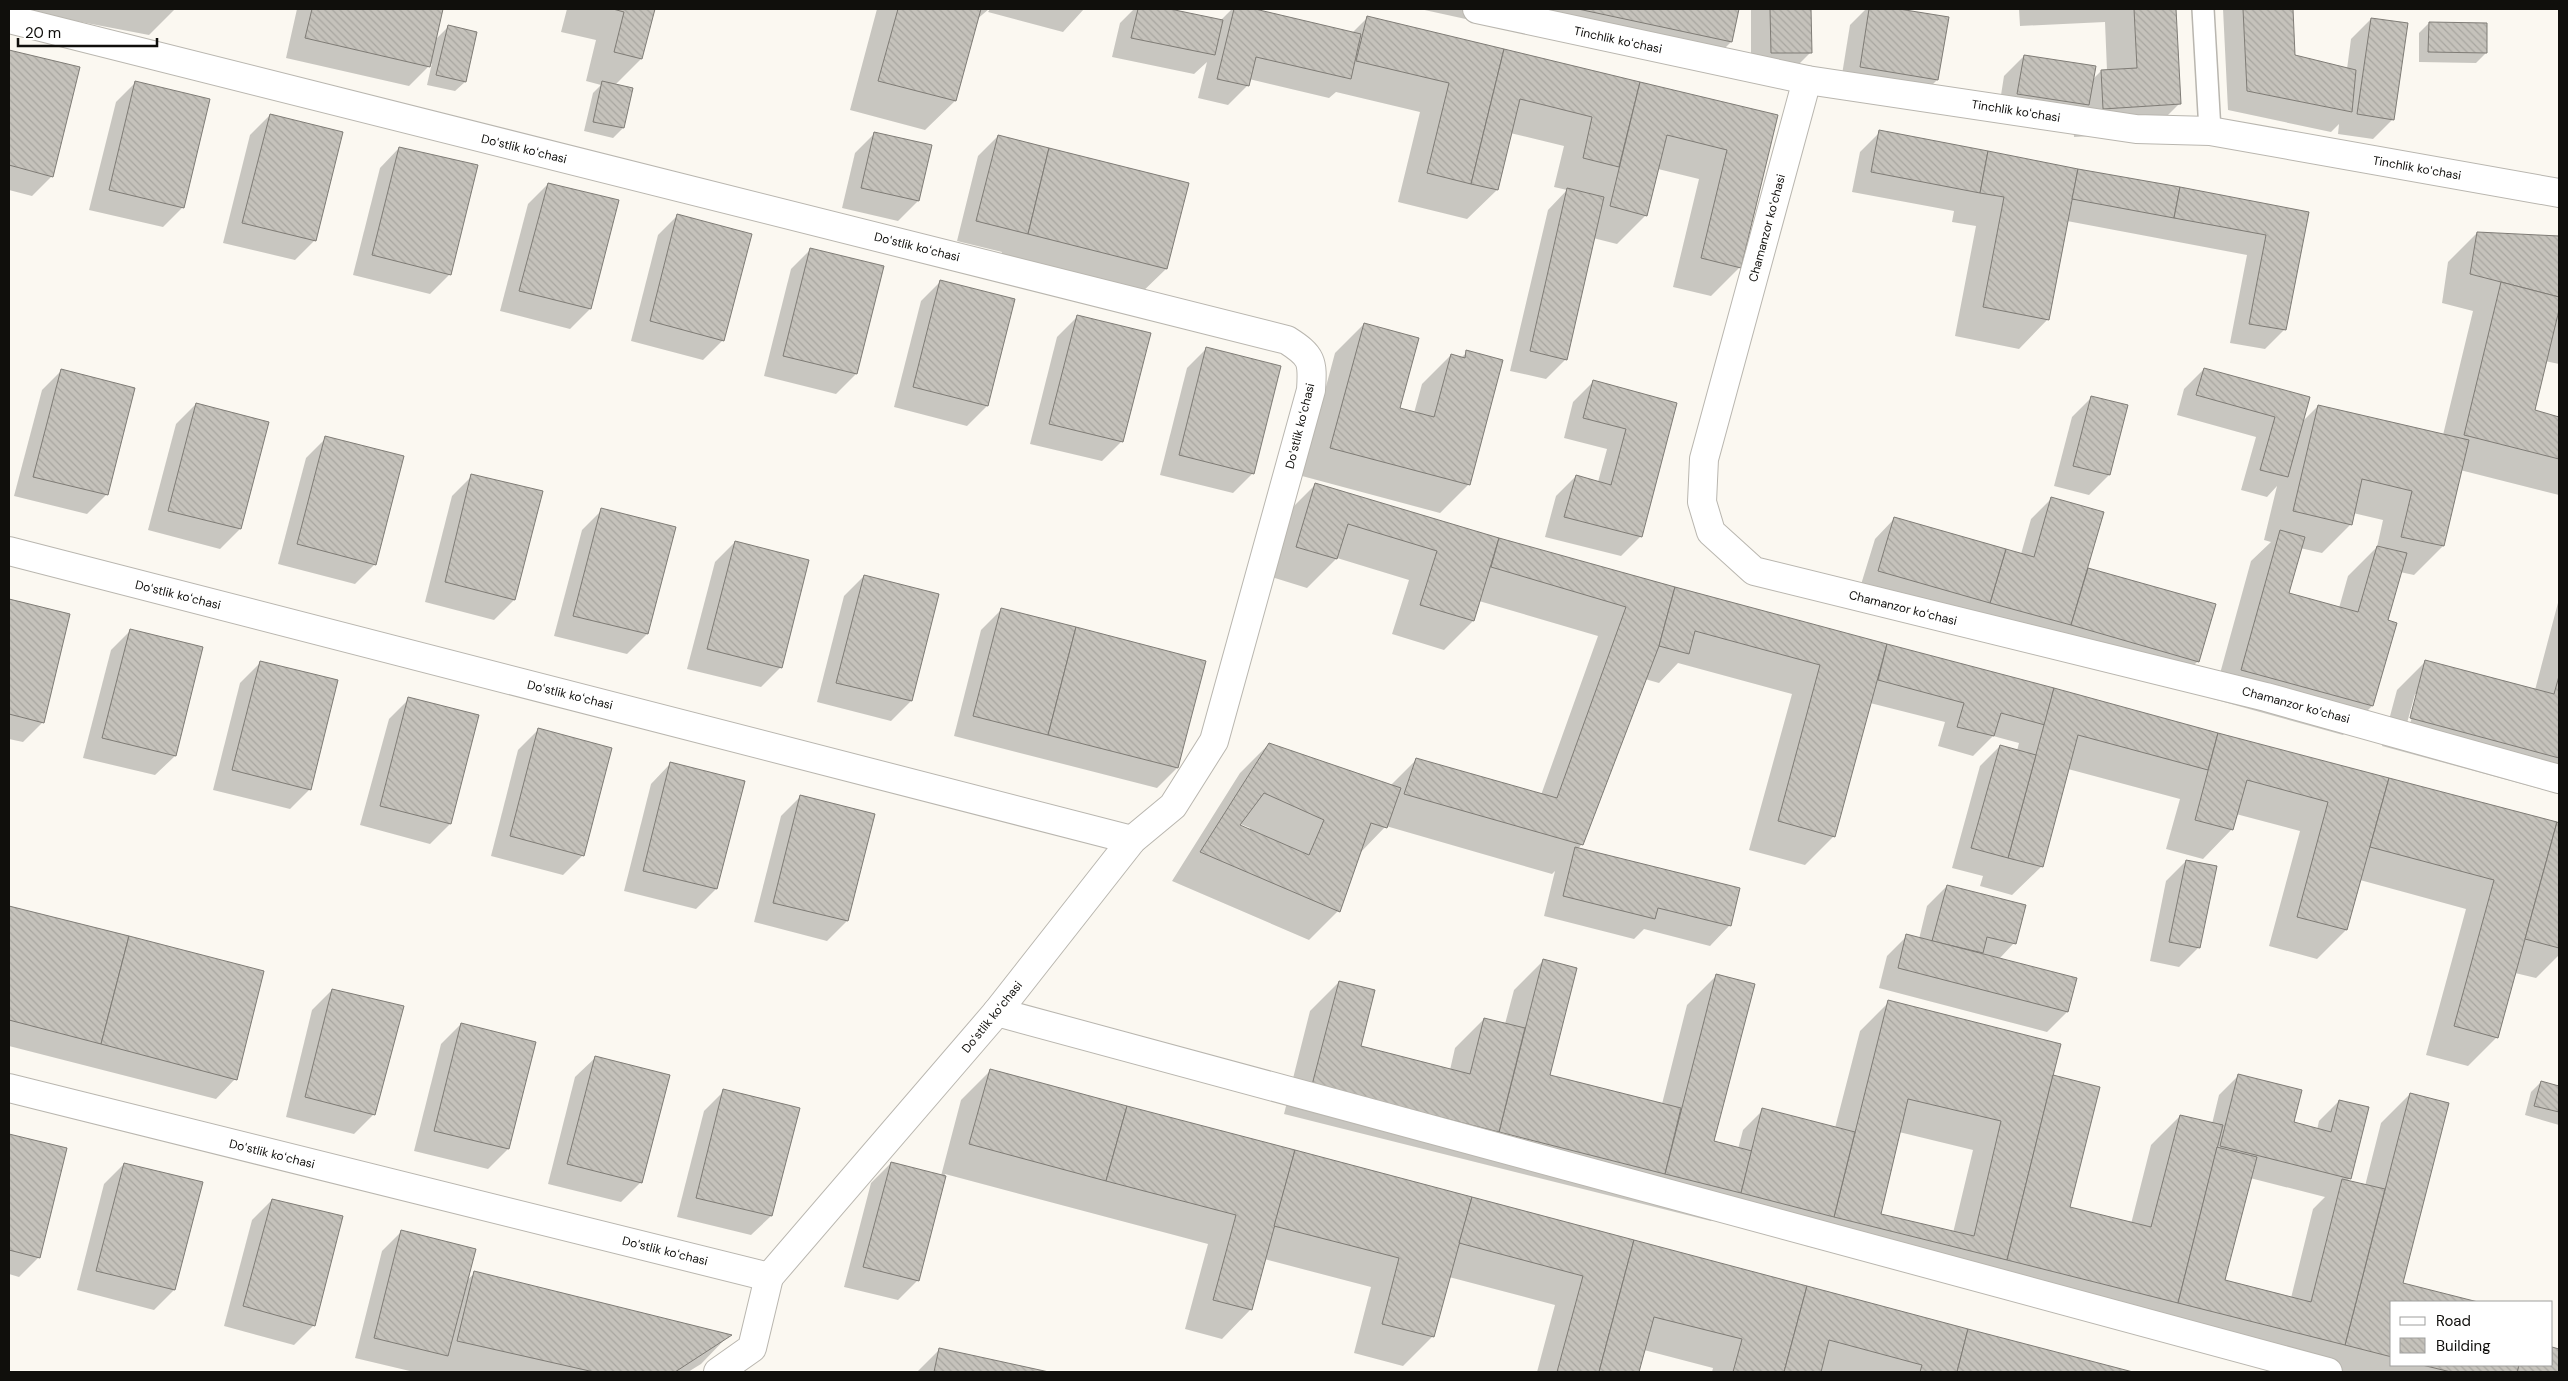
<svg xmlns="http://www.w3.org/2000/svg" width="2568" height="1381" font-family="'DM Sans',sans-serif">
<defs>
<pattern id="building-back-hatch" width="6" height="6" patternUnits="userSpaceOnUse" patternTransform="scale(1.25)"><rect width="6" height="6" fill="#c5c2bb"/><path d="M-1 5l2 2M0 0l6 6M5-1l2 2" fill="none" stroke="#a8a6a0"/></pattern>
</defs>
<rect width="100%" height="100%" fill="#fbf8f1"/>
<g fill="#0003" fill-rule="evenodd">
<path d="M13,9H175L149,35Z"/>
<path d="M297,9H442L435,40L448,27L465,82L455,91L427,85L432,63L409,86L286,58Z"/>
<path d="M567,9H654L641,59L615,85L623,128L613,138L584,131L593,93L601,85L586,81L596,40L561,32Z"/>
<path d="M877,9H989L976,20L955,101L925,130L850,110Z"/>
<path d="M990,9H1084L1063,32L988,12Z"/>
<path d="M1134,9H1164L1220,21L1232,9H1249L1352,33L1367,18L1777,116L1740,267L1711,296L1673,287L1699,179L1658,169L1646,215L1617,244L1593,238L1566,359L1546,379L1510,371L1548,210L1567,190L1554,187L1564,146L1510,133L1497,190L1467,219L1398,202L1420,112L1336,92L1329,98L1249,79L1248,85L1228,105L1198,98L1207,62L1194,74L1112,57L1120,23Z"/>
<path d="M1420,9H1738L1731,42L1702,71Z"/>
<path d="M1751,9H1810L1811,52L1791,72H1751Z"/>
<path d="M1866,9H1892L1948,18L1937,80L1917,100L1840,87L1850,25Z"/>
<path d="M2019,9H2175L2179,104L2150,133L2074,137L2073,120L1998,114L2004,76L2024,56L2092,80L2101,71H2107L2105,22L2020,26Z"/>
<path d="M2223,9H2292L2294,56L2347,69L2351,39L2371,19L2393,119L2373,139L2338,134L2339,124L2331,132L2228,110Z"/>
<path d="M2429,23L2486,53L2476,63L2419,62V33Z"/>
<path d="M9,51L79,68L52,176L32,196L9,190Z"/>
<path d="M136,82L183,207L163,227L89,210L116,102Z"/>
<path d="M270,115L315,240L295,260L223,243L250,135Z"/>
<path d="M1880,132L2308,213L2285,329L2265,349L2230,343L2247,255L2067,221L2048,319L2019,349L1955,336L1976,226L1952,222L1954,211L1852,192L1860,152Z"/>
<path d="M875,133L931,146L918,201L898,221L842,208L855,153Z"/>
<path d="M998,136L1187,184L1166,269L1136,298L999,263L1002,252L957,241L978,156Z"/>
<path d="M399,148L450,274L430,294L353,275L380,168Z"/>
<path d="M548,184L590,309L570,329L500,311L528,204Z"/>
<path d="M678,215L723,340L703,360L631,341L658,235Z"/>
<path d="M2477,233L2559,238V364L2545,361L2533,411L2559,418V495L2460,470L2443,546L2414,575L2400,572L2386,621L2372,706L2343,735L2213,699L2251,561L2271,542L2264,540L2277,486L2267,497L2241,490L2256,437L2177,415L2184,389L2204,369L2302,422L2318,406L2443,435L2473,311L2442,303L2448,262ZM2353,513L2383,520L2377,547L2348,576L2339,608L2288,594L2300,548L2322,553L2351,524Z"/>
<path d="M811,249L856,374L836,394L764,376L791,269Z"/>
<path d="M941,281L1014,300L987,406L967,426L894,407L921,301Z"/>
<path d="M1077,317L1122,441L1102,461L1030,444L1057,337Z"/>
<path d="M1364,324L1398,409L1414,413L1422,384L1451,355L1461,358L1467,352L1469,484L1440,513L1302,476L1335,353Z"/>
<path d="M1207,348L1253,473L1233,493L1160,475L1187,368Z"/>
<path d="M62,370L107,494L87,514L14,496L42,390Z"/>
<path d="M1593,382L1676,404L1641,536L1621,556L1545,537L1556,496L1576,476L1598,482L1607,449L1564,438L1573,402Z"/>
<path d="M2092,397L2127,406L2109,475L2089,495L2054,486L2072,417Z"/>
<path d="M196,404L240,529L220,549L148,530L176,424Z"/>
<path d="M326,438L375,564L355,584L278,564L306,458Z"/>
<path d="M472,476L514,600L494,620L425,602L452,496Z"/>
<path d="M1316,484L1499,539L1887,645L2559,824V955L2536,978L2515,973L2497,1037L2468,1066L2426,1055L2466,909L2360,880L2346,930L2317,959L2269,946L2300,831L2236,814L2232,829L2203,859L2166,849L2180,799L2068,769L2042,866L2012,895L1980,886L1983,876L1952,868L1980,766L2000,746L2017,751L2019,743L1993,736L1973,756L1938,746L1945,722L1870,703L1834,836L1805,865L1749,850L1792,694L1678,663L1659,683L1645,679L1581,845L1578,849L1738,889L1729,926L1710,946L1644,929L1634,939L1544,916L1555,871L1552,874L1386,826L1358,855L1338,911L1309,940L1172,881L1240,773L1269,744L1390,786L1417,759L1541,795L1598,636L1479,601L1473,621L1444,650L1392,634L1409,580L1337,558L1307,588L1268,576L1287,513ZM1240,824L1250,828L1249,831L1238,826Z"/>
<path d="M2051,499L2086,569L2214,605L2198,661L2178,681L1859,591L1875,539L1894,519L2021,554L2031,519Z"/>
<path d="M602,510L674,528L647,634L627,654L554,636L582,530Z"/>
<path d="M735,542L781,667L761,687L687,669L715,562Z"/>
<path d="M864,576L938,595L911,701L891,721L817,702L844,596Z"/>
<path d="M2559,599V794L2382,746L2397,690L2426,661L2535,690ZM2415,694H2418L2410,724L2407,723Z"/>
<path d="M9,600L68,615L43,722L23,742L9,739Z"/>
<path d="M1001,610L1177,768L1157,788L954,736L981,630Z"/>
<path d="M131,630L175,756L155,775L83,758L111,650Z"/>
<path d="M260,663L310,789L290,809L213,790L240,683Z"/>
<path d="M409,699L450,824L430,844L360,825L389,719Z"/>
<path d="M538,730L583,855L563,875L491,856L518,750Z"/>
<path d="M670,764L716,889L696,909L624,891L651,784Z"/>
<path d="M801,796L847,921L827,941L754,922L781,816Z"/>
<path d="M2186,861L2199,947L2179,967L2150,961L2166,881Z"/>
<path d="M1947,886L2014,943L1999,959L2067,1012L2047,1032L1879,988L1887,956L1907,936L1919,939L1927,906Z"/>
<path d="M9,907L263,972L235,1079L216,1099L9,1046Z"/>
<path d="M1543,961L1548,1075L1662,1104L1687,1005L1716,976L1713,1142L1738,1149L1743,1130L1763,1110L1835,1128L1860,1031L1889,1002L2052,1076L2068,1208L2131,1224L2151,1145L2180,1116L2212,1124L2219,1095L2239,1075L2292,1123L2317,1130L2319,1121L2339,1101L2350,1178L2347,1181L2365,1186L2381,1123L2410,1094L2401,1284L2473,1302H2392V1365H2552V1348L2559,1350V1372H2307L1806,1246L1808,1235L1720,1212L1711,1221L1284,1114L1310,1011L1339,982L1359,1047L1450,1070L1455,1048L1484,1019L1505,1024L1514,990ZM1899,1132L1973,1150L1953,1233L1879,1215ZM2250,1178L2325,1197L2313,1209L2291,1298L2224,1281Z"/>
<path d="M332,990L374,1114L354,1134L286,1117L312,1010Z"/>
<path d="M461,1024L508,1149L488,1169L414,1151L441,1044Z"/>
<path d="M595,1058L641,1182L621,1202L548,1184L575,1077Z"/>
<path d="M990,1071L2128,1372H1712L1713,1368L1644,1350L1638,1372H1537L1555,1305L1449,1277L1432,1337L1403,1366L1354,1353L1371,1287L1264,1259L1251,1309L1222,1339L1185,1329L1208,1244L945,1174L918,1280L898,1300L844,1287L871,1183L891,1163L941,1176L961,1100Z"/>
<path d="M2541,1082L2559,1087V1125L2525,1115L2531,1092Z"/>
<path d="M724,1091L771,1216L751,1235L677,1217L704,1111Z"/>
<path d="M9,1135L66,1149L39,1257L19,1277L9,1274Z"/>
<path d="M124,1164L201,1183L174,1290L154,1310L77,1290L104,1184Z"/>
<path d="M272,1200L314,1325L294,1345L224,1326L252,1220Z"/>
<path d="M402,1231L466,1281L475,1273L729,1335L701,1364L688,1372H414L355,1358L382,1251Z"/>
<path d="M940,1349L1043,1372H917Z"/>
</g>
<g fill="url(#building-back-hatch)" stroke="#7f7c76" fill-rule="evenodd">
<path d="M312,9H443L430,67L305,38Z"/>
<path d="M613,9H655L642,59L614,52L624,12Z"/>
<path d="M898,9H981L956,101L878,81Z"/>
<path d="M1138,9H1170L1223,20L1215,55L1131,38Z"/>
<path d="M1234,9H1255L1361,34L1351,79L1256,57L1249,86L1217,79Z"/>
<path d="M1578,9H1739L1732,42Z"/>
<path d="M1770,9H1811L1812,53H1771Z"/>
<path d="M1869,9H1899L1949,17L1938,80L1860,67Z"/>
<path d="M2134,9H2176L2181,104L2103,109L2101,70L2137,68Z"/>
<path d="M2243,9H2293L2295,55L2356,70L2352,112L2247,91Z"/>
<path d="M1367,16L1504,49L1471,184L1427,173L1449,83L1356,61Z"/>
<path d="M2371,18L2408,23L2394,120L2357,114Z"/>
<path d="M2429,22L2487,23V53L2428,52Z"/>
<path d="M448,25L477,32L466,82L436,75Z"/>
<path d="M1504,49L1640,82L1619,167L1583,158L1592,117L1520,99L1498,190L1471,184Z"/>
<path d="M9,50L80,67L53,177L9,165Z"/>
<path d="M2024,55L2096,66L2089,105L2017,94Z"/>
<path d="M135,81L210,99L184,208L109,190Z"/>
<path d="M602,81L633,88L624,128L593,122Z"/>
<path d="M1640,82L1778,115L1741,268L1701,258L1727,150L1667,135L1647,216L1610,206Z"/>
<path d="M270,114L343,132L316,241L242,223Z"/>
<path d="M1879,130L1988,151L1980,193L1871,172Z"/>
<path d="M874,132L932,145L919,201L861,188Z"/>
<path d="M998,135L1049,148L1028,234L976,221Z"/>
<path d="M399,147L478,165L451,275L372,255Z"/>
<path d="M1049,148L1189,183L1167,269L1028,234Z"/>
<path d="M1988,151L2078,169L2049,320L1983,307L2004,197L1980,193Z"/>
<path d="M2078,169L2180,187L2174,218L2072,199Z"/>
<path d="M548,183L619,200L591,309L519,291Z"/>
<path d="M2180,187L2309,212L2286,330L2249,324L2266,235L2174,218Z"/>
<path d="M1567,188L1604,197L1567,360L1530,351Z"/>
<path d="M677,214L752,234L724,341L650,321Z"/>
<path d="M2477,232L2559,236V297L2470,274Z"/>
<path d="M810,248L884,266L857,374L783,356Z"/>
<path d="M940,280L1015,299L988,406L913,387Z"/>
<path d="M2501,282L2559,297V310L2535,410L2559,417V459L2464,435Z"/>
<path d="M1077,315L1151,333L1123,442L1049,424Z"/>
<path d="M1364,323L1419,338L1400,408L1434,417L1451,354L1465,358L1466,350L1503,360L1470,485L1330,448Z"/>
<path d="M1206,347L1281,366L1254,474L1179,455Z"/>
<path d="M2204,368L2310,397L2288,477L2260,470L2275,417L2196,395Z"/>
<path d="M61,369L135,388L108,495L33,477Z"/>
<path d="M1593,380L1677,403L1642,537L1564,517L1576,475L1611,485L1626,429L1583,418Z"/>
<path d="M2091,396L2128,405L2110,475L2073,466Z"/>
<path d="M196,403L269,422L241,529L168,511Z"/>
<path d="M2318,405L2469,440L2444,546L2401,537L2412,491L2362,479L2352,525L2293,511Z"/>
<path d="M325,436L404,456L376,565L297,544Z"/>
<path d="M471,474L543,491L515,600L445,582Z"/>
<path d="M1315,483L1499,538L1474,621L1420,605L1437,551L1348,524L1337,559L1296,547Z"/>
<path d="M2051,497L2104,512L2071,625L1990,603L2006,549L2034,557Z"/>
<path d="M601,508L676,527L648,634L573,616Z"/>
<path d="M1894,517L2006,549L1990,603L1878,571Z"/>
<path d="M2280,530L2305,537L2289,593L2358,612L2377,546L2407,553L2388,620L2397,623L2373,706L2241,670Z"/>
<path d="M1499,538L1675,587L1659,646L1583,845L1404,794L1416,758L1557,798L1626,607L1491,567Z"/>
<path d="M735,541L809,560L782,668L707,649Z"/>
<path d="M2088,568L2216,604L2199,662L2071,625Z"/>
<path d="M864,575L939,594L912,701L836,683Z"/>
<path d="M1675,587L1887,644L1835,837L1778,821L1820,665L1695,631L1689,654L1659,646Z"/>
<path d="M9,599L70,614L44,723L9,714Z"/>
<path d="M1001,608L1076,627L1048,735L973,716Z"/>
<path d="M1076,627L1206,661L1178,768L1048,735Z"/>
<path d="M130,629L203,647L176,756L102,738Z"/>
<path d="M1887,644L2054,688L2045,725L2001,713L1994,736L1957,727L1964,703L1878,680Z"/>
<path d="M2425,660L2554,694L2559,676V758L2410,718Z"/>
<path d="M260,661L338,680L311,790L232,770Z"/>
<path d="M2054,688L2218,733L2208,770L2078,735L2043,867L2008,858Z"/>
<path d="M408,697L479,715L451,824L380,806Z"/>
<path d="M538,728L612,748L584,856L510,836Z"/>
<path d="M2218,733L2389,778L2347,930L2297,917L2328,802L2247,780L2233,830L2195,820Z"/>
<path d="M1269,743L1401,788L1387,828L1371,823L1340,912L1200,852ZM1264,793L1324,820L1309,855L1240,825Z"/>
<path d="M2000,745L2036,755L2008,858L1971,848Z"/>
<path d="M670,762L745,781L717,889L643,871Z"/>
<path d="M2389,778L2557,822L2498,1038L2454,1026L2494,880L2370,847Z"/>
<path d="M800,795L875,814L848,921L773,903Z"/>
<path d="M2557,822L2559,823V948L2525,939Z"/>
<path d="M1575,847L1740,888L1731,926L1658,908L1655,919L1563,896Z"/>
<path d="M2186,860L2217,866L2200,948L2169,942Z"/>
<path d="M1947,885L2026,905L2016,944L1987,937L1983,953L1932,941Z"/>
<path d="M9,906L129,936L101,1044L9,1020Z"/>
<path d="M1906,934L2077,978L2068,1012L1898,968Z"/>
<path d="M129,936L264,971L237,1080L101,1044Z"/>
<path d="M1543,959L1577,968L1550,1075L1681,1108L1665,1174L1499,1132Z"/>
<path d="M1716,974L1755,984L1714,1141L1752,1151L1741,1193L1665,1174Z"/>
<path d="M1339,981L1375,990L1361,1046L1470,1074L1484,1018L1525,1028L1499,1132L1312,1085Z"/>
<path d="M332,989L404,1006L375,1115L305,1097Z"/>
<path d="M1888,1000L2061,1044L2007,1260L1834,1217ZM1908,1099L2001,1121L1974,1236L1881,1214Z"/>
<path d="M461,1023L536,1042L509,1149L434,1131Z"/>
<path d="M595,1056L670,1075L642,1183L567,1164Z"/>
<path d="M990,1069L1127,1106L1106,1181L969,1144Z"/>
<path d="M2238,1074L2302,1090L2294,1122L2331,1132L2339,1100L2369,1107L2351,1179L2220,1146Z"/>
<path d="M2053,1075L2100,1087L2070,1207L2151,1227L2180,1115L2223,1125L2178,1303L2007,1260Z"/>
<path d="M2541,1081L2559,1086V1112L2534,1106Z"/>
<path d="M723,1089L800,1108L772,1216L696,1198Z"/>
<path d="M2410,1093L2449,1103L2403,1283L2478,1302H2392V1357L2345,1345Z"/>
<path d="M1127,1106L1295,1150L1252,1310L1213,1300L1236,1215L1106,1181Z"/>
<path d="M1762,1108L1855,1132L1834,1217L1741,1193Z"/>
<path d="M9,1134L67,1148L40,1258L9,1250Z"/>
<path d="M2217,1147L2257,1157L2225,1280L2311,1302L2342,1179L2385,1189L2345,1345L2178,1303Z"/>
<path d="M1295,1150L1472,1197L1434,1337L1382,1324L1399,1258L1274,1226Z"/>
<path d="M891,1162L946,1176L919,1281L863,1267Z"/>
<path d="M124,1163L203,1182L175,1290L96,1271Z"/>
<path d="M1472,1197L1634,1240L1599,1372H1557L1583,1276L1459,1243Z"/>
<path d="M272,1199L343,1216L315,1326L243,1306Z"/>
<path d="M401,1230L476,1249L448,1356L374,1338Z"/>
<path d="M1634,1240L1807,1286L1784,1372H1733L1742,1339L1654,1317L1639,1372H1599Z"/>
<path d="M474,1271L732,1335L675,1372H594L457,1341Z"/>
<path d="M1807,1286L1968,1329L1957,1372H1920L1922,1365L1829,1340L1821,1372H1784Z"/>
<path d="M1968,1329L2133,1372H1957Z"/>
<path d="M2552,1347L2559,1349V1372H2517L2519,1365H2552Z"/>
<path d="M939,1348L1049,1372H934Z"/>
<path d="M2422,1365H2519L2517,1372H2451Z"/>
</g>
<g fill="none" stroke-linecap="round" stroke-linejoin="round">
<defs>
<path id="service" d="M2203,9L2210,131"/>
<g id="minor">
<path d="M1477,9L1807,80L2136,129L2210,131L2559,193"/>
<path d="M9,19L1287,340C1312,356 1313,361 1311,390L1214,741L1173,806L1132,840L997,1012L769,1277L9,1088"/>
<path d="M1807,80L1704,459L1702,502L1711,532L1754,571L2266,697L2559,779"/>
<path d="M9,551L1132,840"/>
<path d="M997,1012L2328,1372"/>
<path d="M718,1372L752,1348L769,1277"/>
</g>
</defs>
<use href="#service" stroke="#b9b6af" stroke-width="24"/>
<use href="#minor" stroke="#b9b6af" stroke-width="30"/>
<use href="#service" stroke="#fff" stroke-width="21"/>
<use href="#minor" stroke="#fff" stroke-width="28"/>
</g>
<g text-anchor="middle" stroke-width="4.5" stroke-linejoin="round" paint-order="stroke">
<g font-size="12" fill="#100f0c" stroke="#fff">
<text transform="translate(1618 40) rotate(12)" y="4">Tinchlik koʻchasi</text>
<text transform="translate(2016 111) rotate(9)" y="4">Tinchlik koʻchasi</text>
<text transform="translate(524 149) rotate(14)" y="4">Doʻstlik koʻchasi</text>
<text transform="translate(2417 168) rotate(10)" y="4">Tinchlik koʻchasi</text>
<text transform="translate(1767 228) rotate(-75)" y="4">Chamanzor koʻchasi</text>
<text transform="translate(917 247) rotate(14)" y="4">Doʻstlik koʻchasi</text>
<text transform="translate(1300 426) rotate(-76)" y="4">Doʻstlik koʻchasi</text>
<text transform="translate(178 595) rotate(14)" y="4">Doʻstlik koʻchasi</text>
<text transform="translate(1903 608) rotate(14)" y="4">Chamanzor koʻchasi</text>
<text transform="translate(570 695) rotate(14)" y="4">Doʻstlik koʻchasi</text>
<text transform="translate(2296 705) rotate(15)" y="4">Chamanzor koʻchasi</text>
<text transform="translate(992 1017) rotate(-51)" y="4">Doʻstlik koʻchasi</text>
<text transform="translate(272 1154) rotate(14)" y="4">Doʻstlik koʻchasi</text>
<text transform="translate(665 1251) rotate(14)" y="4">Doʻstlik koʻchasi</text>
</g>
</g>
<rect width="2568" height="1381" fill="none" stroke="#100f0c" stroke-width="20"/>
<rect x="2390" y="1301" width="162" height="65" fill="#ffffff" stroke="#9f9f9e"/>
<rect x="2400" y="1317" width="25" height="8" fill="#ffffff" stroke="#9f9f9e"/>
<text x="2436" y="1326" font-size="15" fill="#100f0c">Road</text>
<rect x="2400" y="1338" width="25" height="15" fill="url(#building-back-hatch)" stroke="#9f9f9e"/>
<text x="2436" y="1351" font-size="15" fill="#100f0c">Building</text>
<path d="M18 38v8h139v-8" fill="none" stroke="#100f0c" stroke-width="2.5"/>
<text x="25" y="38" font-size="15" fill="#100f0c" stroke="#ffffff" stroke-width="4" paint-order="stroke">20 m</text>
</svg>
